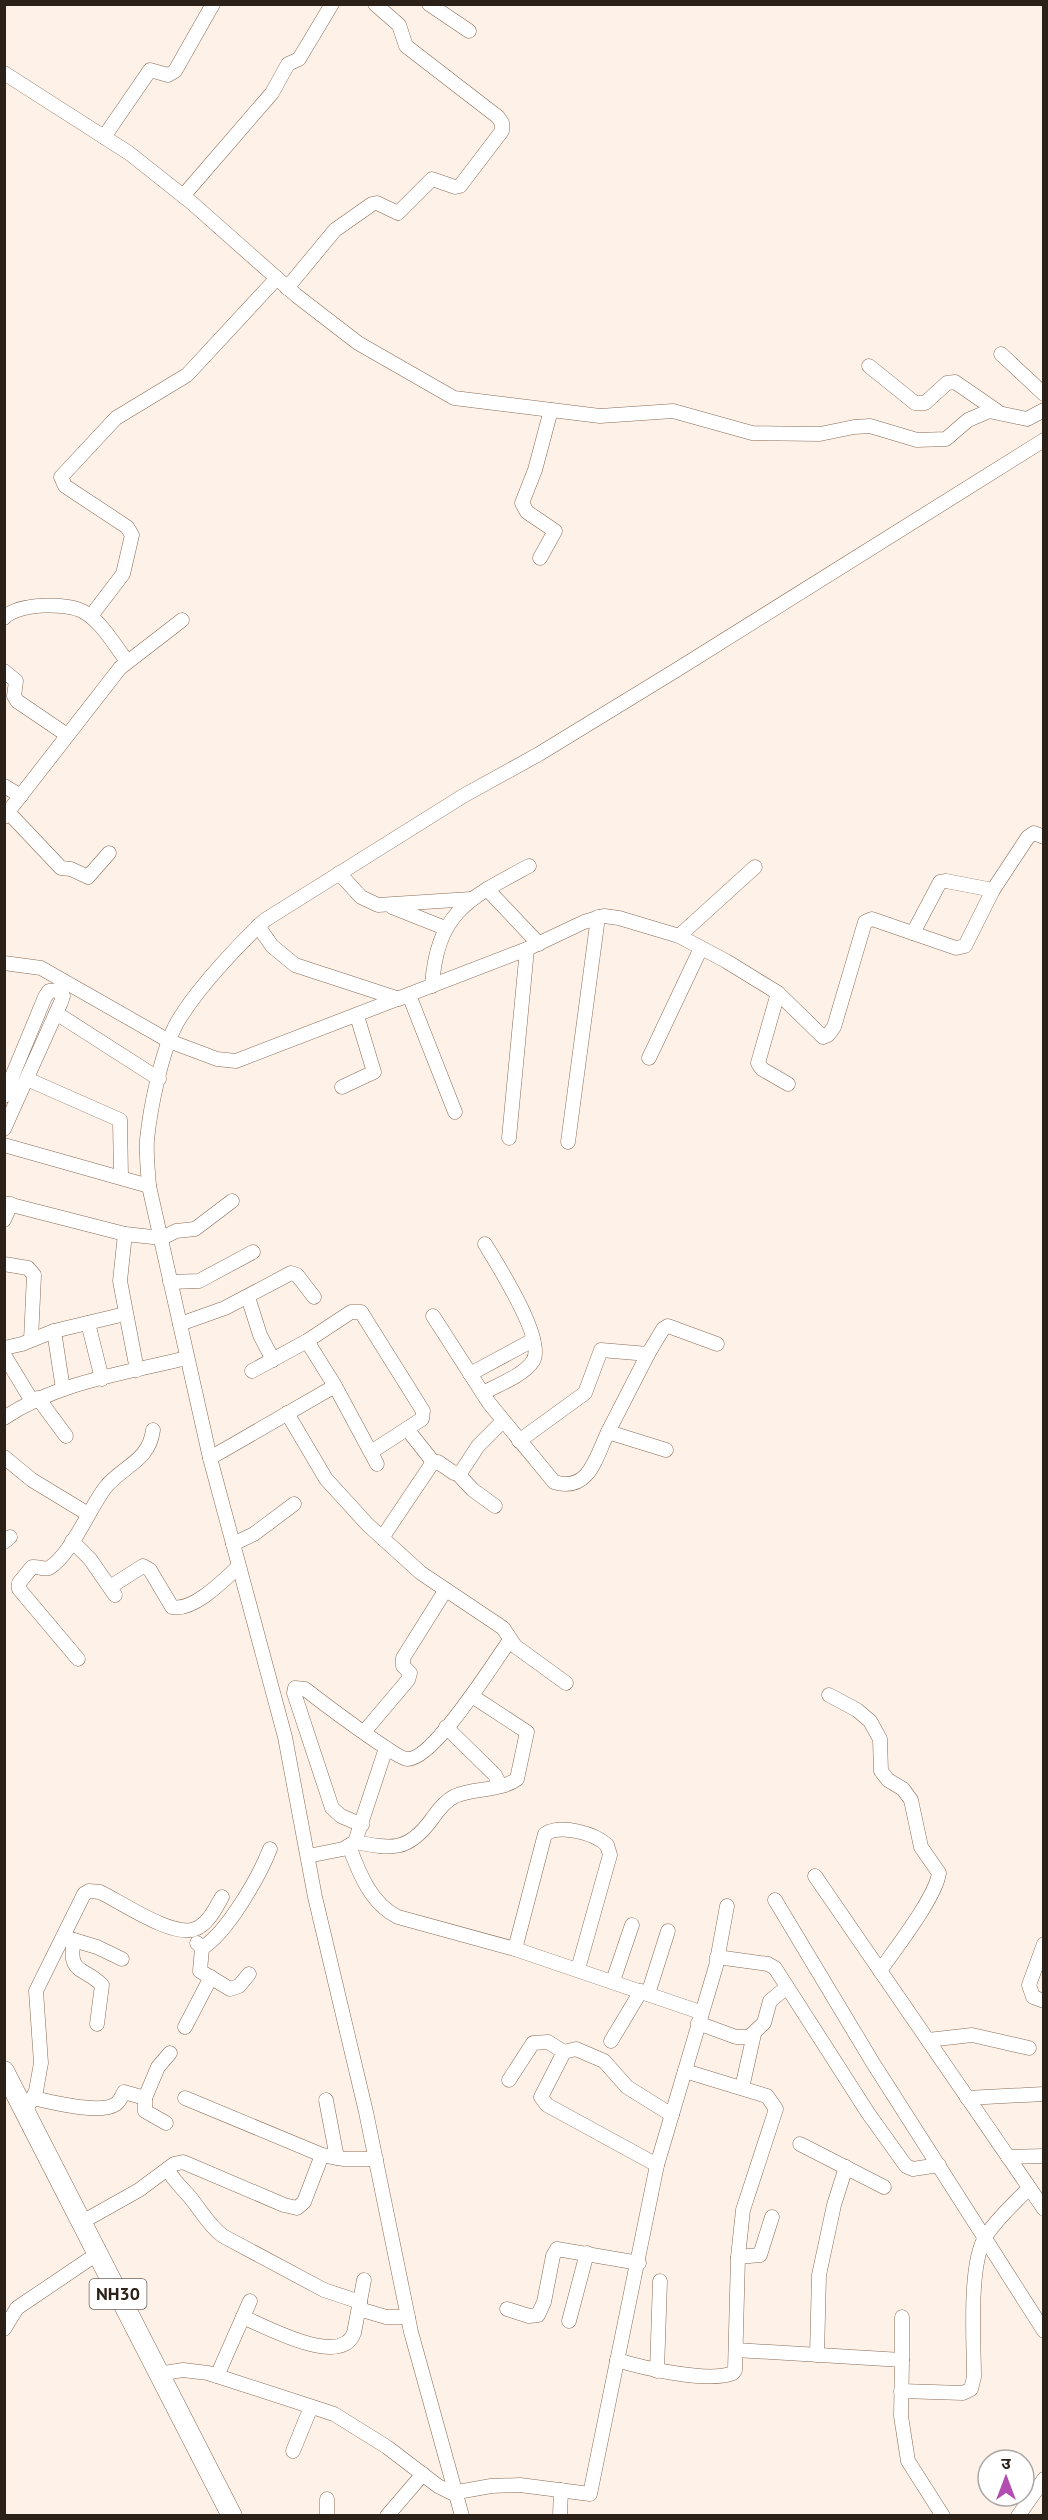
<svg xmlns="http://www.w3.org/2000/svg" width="1048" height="2520" font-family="'PT Sans','Noto Sans Devanagari',sans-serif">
<rect width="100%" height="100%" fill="#fef1e8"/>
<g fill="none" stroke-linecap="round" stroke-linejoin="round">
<defs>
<g id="minor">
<path d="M429,4L469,31"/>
<path d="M4,73L129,153L192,203L297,296L358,343L454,398L600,416L673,411L752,433L820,434L854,427L870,426L917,440L946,439L968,420L989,411L1027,419L1044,410"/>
<path d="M104,137L150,70L168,75L175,71L213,4"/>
<path d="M183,196L272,93L288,64L299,59L332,4"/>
<path d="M287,288L335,230L372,204L377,203L398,213L432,179L455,187L460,186L502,131V123L498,117L406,46L399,25L375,4"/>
<path d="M1001,354L1044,394"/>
<path d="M869,366L915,403H925L947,383L955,382L997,411"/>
<path d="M540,558L555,531L527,512L522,503L535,470L551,410"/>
<path d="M91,616L123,574L132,535L127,527L65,486L61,477L116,418L187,375L277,278"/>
<path d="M4,618C17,603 67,602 84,612C101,621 115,646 127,661"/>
<path d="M4,671L16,681L14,696L17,701L67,735"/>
<path d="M4,786L21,796"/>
<path d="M8,812L61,868L71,869L88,877L109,853"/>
<path d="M4,817L120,668L182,620"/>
<path d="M339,873L361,897L378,905L471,899"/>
<path d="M487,889L539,944"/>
<path d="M392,907L445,928"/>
<path d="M258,926L272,946L295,965L399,999"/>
<path d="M913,933L940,882L946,881L993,890"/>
<path d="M679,936L755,867"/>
<path d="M4,963L41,968L169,1041L217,1059L236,1061L527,949L584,922L604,916L619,918L679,936L726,961L778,993L823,1037L828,1035L834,1027L865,922L872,919L956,948L965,946L993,890L1028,837L1034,833L1044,837"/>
<path d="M432,986C437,912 469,898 529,866"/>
<path d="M778,993L758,1063L762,1069L788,1084"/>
<path d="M409,995L455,1112"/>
<path d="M56,1013L159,1079"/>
<path d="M649,1058L701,948"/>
<path d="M27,1079L120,1120L121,1177"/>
<path d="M342,1087L374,1072L357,1016"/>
<path d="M4,1096L45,997L49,991L60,990L63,996L61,1002L4,1129"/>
<path d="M509,1138L527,949"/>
<path d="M568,1142L598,917"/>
<path d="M4,1145L149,1186"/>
<path d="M4,1203L125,1234L162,1238L176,1231L195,1229L232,1201"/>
<path d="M4,1220L11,1204"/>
<path d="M125,1234L120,1281L137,1370"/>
<path d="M4,1264L28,1268L34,1275L31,1340"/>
<path d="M170,1282L199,1281L253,1252"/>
<path d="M248,1297L260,1335L273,1360"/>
<path d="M433,1316L489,1403L554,1482C589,1493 596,1457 608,1432L666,1450"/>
<path d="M88,1323L102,1379"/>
<path d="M180,1324L225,1308L291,1273L297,1275L314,1297"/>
<path d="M54,1331L63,1389"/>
<path d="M307,1341L335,1386L377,1464"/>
<path d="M4,1348L22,1344L54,1331L125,1314"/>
<path d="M648,1354L663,1329L668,1326L717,1344"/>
<path d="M4,1355L32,1401"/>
<path d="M252,1371L307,1341L351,1312H361L423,1411L422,1419L371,1452"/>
<path d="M470,1374L533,1340"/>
<path d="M483,1393C498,1385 524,1375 533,1361C546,1340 497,1264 485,1244"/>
<path d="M38,1398L66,1436"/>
<path d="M287,1413L326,1479L368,1525L421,1573L503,1628L515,1646L566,1683"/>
<path d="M4,1418C58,1382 125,1373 187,1358"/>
<path d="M407,1429L434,1463"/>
<path d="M519,1441L585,1393L601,1350L648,1354L608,1432"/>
<path d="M4,1457L32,1480L88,1514"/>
<path d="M210,1458L335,1386"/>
<path d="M457,1473L473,1490L495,1506"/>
<path d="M382,1538L431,1465L438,1462L454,1473L461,1472L478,1446L503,1421"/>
<path d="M72,1541L90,1559L115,1595"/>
<path d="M4,1542L10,1537"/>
<path d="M233,1544L254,1534L294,1504"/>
<path d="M110,1587L143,1566L150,1570L172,1607C193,1612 224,1580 238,1567"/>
<path d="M78,1659L19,1589V1583L32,1567C37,1566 44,1570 49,1568C71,1555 89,1509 105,1488C122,1466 149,1462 153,1430"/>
<path d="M829,1695L857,1710L870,1721L880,1739L881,1771L888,1780L903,1789L911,1800L921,1847L939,1873C936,1897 895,1949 880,1971"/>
<path d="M446,1727L495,1775L500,1785"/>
<path d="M364,1732L408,1680L410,1673L403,1666V1658L445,1591"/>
<path d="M362,1825L341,1816L332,1808L294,1693L295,1688L305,1689C319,1700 397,1759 407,1759C433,1761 494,1662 510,1640"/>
<path d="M355,1842C392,1849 408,1852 432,1819C438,1810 445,1801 455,1796C473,1788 501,1791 517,1779L527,1732L472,1696"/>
<path d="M349,1846C359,1873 371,1904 398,1917L515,1949L700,2012"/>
<path d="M308,1856L343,1849L355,1842L386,1748"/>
<path d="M815,1876L1044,2209"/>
<path d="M775,1900L873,2063L1044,2331"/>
<path d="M67,1938L97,1947L122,1959"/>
<path d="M74,1940C67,1974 84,1967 102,1985L97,2024"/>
<path d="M197,1943L202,1948L200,1971L230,1989L239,1986L249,1974"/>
<path d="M1044,1944L1029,1985L1033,1997L1044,2001"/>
<path d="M202,1948C227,1933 259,1877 270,1849"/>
<path d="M515,1949L545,1834C561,1824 594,1833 607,1845L610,1855L578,1969"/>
<path d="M717,1957L768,1964L775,1968L868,2113L906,2166L913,2169L939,2165"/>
<path d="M613,1981L632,1925"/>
<path d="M648,1994L668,1931"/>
<path d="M698,2023L736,2037H749L764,2023L770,2001L787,1987"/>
<path d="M185,2027L211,1977"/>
<path d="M928,2040L972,2035L1029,2048"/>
<path d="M611,2041L641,1991"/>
<path d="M509,2080L533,2043L548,2042L564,2052"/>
<path d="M742,2088L754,2034"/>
<path d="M33,2098C51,2102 100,2115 116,2104C120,2101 122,2096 124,2092L145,2098V2111L166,2123"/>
<path d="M145,2098L158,2067L170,2053"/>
<path d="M185,2098L322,2155L344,2159H376"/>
<path d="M967,2098L1044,2094"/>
<path d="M326,2100L337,2158"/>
<path d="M26,2110L36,2091L41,2063L36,1991L84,1894L89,1891L100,1892C121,1902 173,1938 195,1929C208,1924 215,1909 222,1897"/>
<path d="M800,2144L884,2187"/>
<path d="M1008,2157L1044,2156"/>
<path d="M657,2165L547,2105L541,2097L564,2052L576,2049L604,2061L627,2087L672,2115"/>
<path d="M168,2170C174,2181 181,2187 189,2196C201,2210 208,2225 223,2236L324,2290L360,2302"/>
<path d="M82,2222L139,2190L174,2164L183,2162L284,2205L297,2208L304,2202L322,2155"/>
<path d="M738,2257L760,2255L772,2217"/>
<path d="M359,2309L386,2317H408"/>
<path d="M507,2309L529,2316L538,2315L544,2302L553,2256L557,2249L639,2263"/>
<path d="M243,2317C266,2327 341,2368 354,2333L364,2280"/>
<path d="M902,2317V2360"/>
<path d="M569,2321L587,2253"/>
<path d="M4,2329L17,2308L88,2260"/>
<path d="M736,2350L902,2360L901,2416L908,2461L943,2516"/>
<path d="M817,2355L819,2275L834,2205L846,2167"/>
<path d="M617,2360C643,2368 708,2383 733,2373L735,2370L738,2257L743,2210L776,2109L767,2096L685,2071"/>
<path d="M657,2371L660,2281"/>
<path d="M158,2374L183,2370L208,2373L334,2414L387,2447L438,2486L452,2493L491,2486L520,2485L590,2494L657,2165L716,1966L727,1906"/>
<path d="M217,2376L250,2301"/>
<path d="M901,2391L963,2393L971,2389L974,2377C974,2344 968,2263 986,2236C997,2218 1015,2203 1029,2188"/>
<path d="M293,2451L311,2407"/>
<path d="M327,2516V2499"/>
<path d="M387,2516L423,2474"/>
<path d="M462,2516L411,2332L366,2112L315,1897L285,1737L210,1458L149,1186C148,1171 146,1155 147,1140C150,1109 162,1048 178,1021C197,989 238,945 265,920L463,796L539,754L678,669L1044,440"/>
<path d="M560,2516L561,2490"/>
<path d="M1018,2516L1044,2479"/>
</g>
<path id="highway" d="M4,2071L232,2516"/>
</defs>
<use href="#minor" stroke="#876c57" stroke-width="15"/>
<use href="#highway" stroke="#876c57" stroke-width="21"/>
<use href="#minor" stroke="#fff" stroke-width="14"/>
<use href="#highway" stroke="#fff" stroke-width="20"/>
</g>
<g text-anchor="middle" stroke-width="5" stroke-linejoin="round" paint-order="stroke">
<rect fill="#fff" stroke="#6b645d" stroke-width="1.5" x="89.5" y="2279" width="57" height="30" rx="4.5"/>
<g font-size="18" font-weight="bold" fill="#2c2118">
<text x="118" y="2300">NH30</text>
</g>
</g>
<rect width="1048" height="2520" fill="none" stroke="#2c2118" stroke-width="12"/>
<g transform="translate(1006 2478)"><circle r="28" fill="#ffffff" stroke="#aba6a3" stroke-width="1.5"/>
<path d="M0-4.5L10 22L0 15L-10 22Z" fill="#b34cb1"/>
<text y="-9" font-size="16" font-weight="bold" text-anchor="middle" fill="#2c2118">उ</text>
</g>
</svg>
